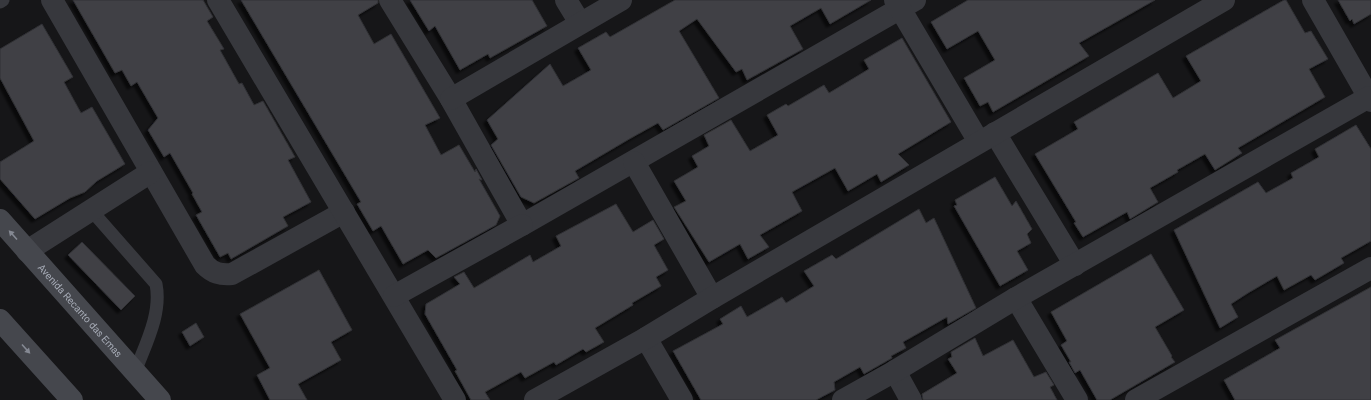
<svg xmlns="http://www.w3.org/2000/svg" width="1371" height="400" font-family="Roboto,sans-serif">
<defs>
<filter id="shadow"><feDropShadow dx="-3.5" dy="3.5" stdDeviation="1" flood-color="#0009"/></filter>
</defs>
<rect width="100%" height="100%" fill="#161618"/>
<g fill="#404145" stroke="#303034" filter="url(#shadow)">
<path d="M73,0H203L213,17L207,21L224,49L220,50L239,84L242,83L254,105L263,101L295,157L288,160L311,202L283,217L288,226L231,259L228,253L220,257L196,215L202,212L192,194L193,193L170,153L164,157L148,130L158,118L137,82L131,86L122,70L115,73Z"/>
<path d="M241,0H378V3L358,15L374,44L391,34L440,118L425,125L441,155L459,145L475,172L476,169L482,180L479,179L500,216L496,225L436,258L428,250L403,264L381,226L373,231L357,204L361,202Z"/>
<path d="M410,0H532L547,26L490,58L488,54L460,70L435,26L429,31Z"/>
<path d="M675,0H871L830,24L821,8L790,26L803,49L747,80L742,69L736,72L697,19L679,31L719,98L663,130L658,123L631,138L575,171L579,178L534,203L521,197L491,145L498,139L487,120L550,64L563,86L591,70L578,48L606,32L610,37Z"/>
<path d="M968,0H1155L1079,43L1089,56L993,112L988,102L980,106L964,78L995,60L978,31L947,49L931,22Z"/>
<path d="M1284,0H1286L1305,33L1311,31L1328,59L1309,69L1325,97L1238,148L1242,153L1215,170L1205,154L1177,170L1178,172L1150,188L1158,202L1130,219L1127,212L1083,237L1074,223L1076,222L1035,154L1078,129L1074,122L1158,73L1173,98L1201,81L1186,56Z"/>
<path d="M1338,0H1371V14L1354,24L1352,19L1350,21Z"/>
<path d="M42,24L73,77L64,82L81,113L92,107L125,164L97,181L85,192L70,198L35,219L0,179V162L34,141L0,78V49Z"/>
<path d="M902,38L951,122L898,154L909,165L881,182L877,174L848,191L835,168L792,192L802,211L760,235L769,247L748,259L740,244L709,262L674,207L686,201L674,181L698,167L692,156L709,146L704,135L731,120L750,151L778,135L767,115L786,104L788,106L824,85L829,93L869,69L864,60Z"/>
<path d="M1356,125L1371,149V241L1341,258L1344,263L1315,280L1311,275L1284,290L1277,276L1248,293L1231,304L1238,317L1220,328L1174,230L1258,182L1266,193L1293,178L1291,173L1319,157L1315,149Z"/>
<path d="M995,177L1012,206L1016,201L1032,229L1027,234L1031,243L1017,251L1028,270L1000,286L954,206L957,205L955,200Z"/>
<path d="M616,204L633,232L653,220L664,239L654,245L668,270L656,277L661,286L632,303L633,305L595,328L604,342L586,352L583,349L556,365L554,362L525,378L521,372L485,392L490,400H471L455,371L457,370L425,314L426,304L460,284L454,277L464,272L474,288L530,255L533,262L561,246L556,236Z"/>
<path d="M919,209L926,223L934,218L976,308L948,324L947,317L903,342L906,348L891,356L892,358L864,374L860,367L834,382L835,390L816,400H701L673,351L723,324L720,319L741,306L747,317L782,297L786,303L814,286L804,271L832,255L836,259Z"/>
<path d="M82,242L135,296L121,310L68,255Z"/>
<path d="M1151,254L1184,310L1155,327L1172,356L1171,357L1175,362L1110,400H1097L1080,370L1075,373L1069,362H1071L1061,345L1067,341L1051,312Z"/>
<path d="M319,270L352,330L331,342L341,360L298,384L307,400H270L257,375L270,368L240,314Z"/>
<path d="M1371,287V400H1235L1224,380L1280,348L1275,340Z"/>
<path d="M196,323L204,337L190,346L182,332Z"/>
<path d="M975,338L983,356L1013,340L1034,377L1046,372L1054,385L1050,387L1057,400H923L922,394L957,373L948,359L952,357L951,352Z"/>
</g>
<g fill="none" stroke-linecap="round" stroke-linejoin="round">
<g stroke="#37383d" stroke-width="13">
<path d="M0,2L3,0"/>
<path d="M91,210L156,284C162,314 145,345 135,372"/>
</g>
<g stroke="#37383d" stroke-width="22">
<path d="M52,0L205,265C213,273 220,275 232,274L344,212"/>
<path d="M218,0L455,400"/>
<path d="M390,0L451,99L522,225L915,0"/>
<path d="M566,0L580,23"/>
<path d="M895,0L979,142"/>
<path d="M1313,0L1371,101"/>
<path d="M451,99L621,0"/>
<path d="M995,133L1075,265"/>
<path d="M634,162L712,298"/>
<path d="M27,251L151,172"/>
<path d="M394,296L522,225"/>
<path d="M1016,298L1077,400"/>
<path d="M646,338L682,400"/>
<path d="M895,371L911,400"/>
<path d="M535,400L646,338L712,298L1224,0"/>
<path d="M843,400L895,371L1016,298L1369,97"/>
<path d="M1136,400L1371,268"/>
</g>
<g stroke="#45474d" stroke-width="22">
<path id="s1" d="M0,220L160,400"/>
<path d="M0,320L72,400"/>
</g>
</g>
<defs><path id="oneway-solid" d="M-6-.8H1V-3.2L6.5 0L1 3.2V.8H-6Z"/></defs>
<g fill="#858993">
<use href="#oneway-solid" transform="translate(13 235) rotate(-132)"/>
<use href="#oneway-solid" transform="translate(26 349) rotate(48)"/>
</g>
<g text-anchor="middle" stroke-width="3" stroke-linejoin="round" paint-order="stroke">
<g font-size="10" fill="#a8adb8" stroke="#111113">
<text dy="4" stroke="none"><textPath href="#s1" startOffset="121">Avenida Recanto das Emas</textPath></text>
</g>
</g>
</svg>
